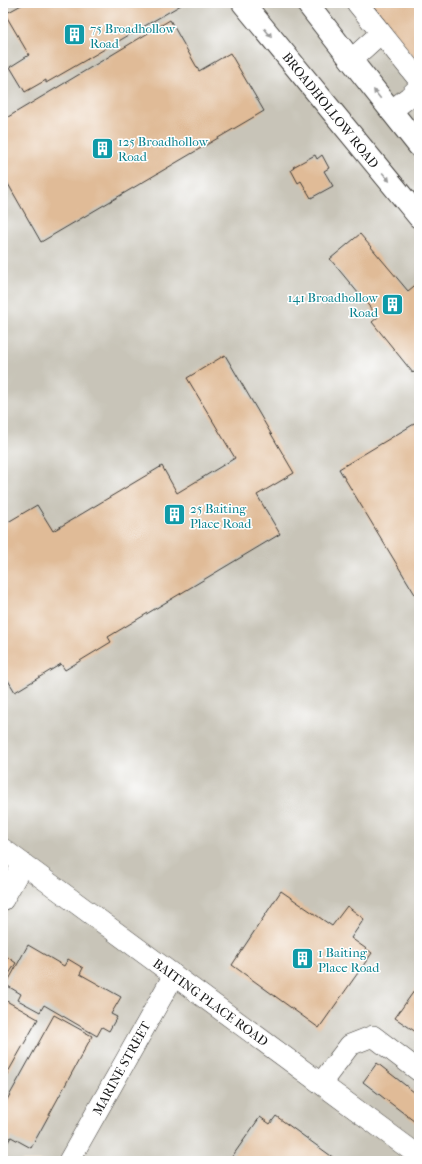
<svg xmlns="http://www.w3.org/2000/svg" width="422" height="1164" font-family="'IM FELL French Canon',serif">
<rect width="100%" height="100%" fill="#fff"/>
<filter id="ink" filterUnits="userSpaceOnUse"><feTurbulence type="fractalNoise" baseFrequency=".025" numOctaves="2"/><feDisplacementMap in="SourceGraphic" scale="8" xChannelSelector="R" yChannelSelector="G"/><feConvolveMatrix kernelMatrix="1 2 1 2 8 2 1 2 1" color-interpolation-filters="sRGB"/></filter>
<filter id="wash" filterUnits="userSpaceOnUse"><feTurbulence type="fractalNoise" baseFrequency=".012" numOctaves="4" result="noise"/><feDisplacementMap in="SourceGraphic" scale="16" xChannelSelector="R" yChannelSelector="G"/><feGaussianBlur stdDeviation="0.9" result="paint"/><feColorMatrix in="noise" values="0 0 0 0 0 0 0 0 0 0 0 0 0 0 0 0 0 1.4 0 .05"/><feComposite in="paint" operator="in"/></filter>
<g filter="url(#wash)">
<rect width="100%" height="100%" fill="#f5e2c9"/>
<rect fill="#c8c4b8" x="3" y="3" width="416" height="1158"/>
<g id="blocks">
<g fill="#e0bb97">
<path d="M25,3H179L181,5L46,83V80L25,92L10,67L29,55L5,14Z"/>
<path d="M371,3H419V65Z"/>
<path d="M170,20L199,71L230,53L264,111L41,242L3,175V120Z"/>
<path d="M315,155L317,159L322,155L329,168L324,171L333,186L311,198L301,181L298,183L291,170L294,168L293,167Z"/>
<path d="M360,234L408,291L419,282V367L413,373L372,322L378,317L330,259Z"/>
<path d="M225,355L294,473L257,495L280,534L108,637L111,642L65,670L61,664L15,692L3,672V525L37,505L53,531L162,466L177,493L235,458L187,378Z"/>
<path d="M419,421V594L416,596L339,469Z"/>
<path d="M281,891L332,926L347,906L364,919L351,938L372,953L319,1028L232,965Z"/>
<path d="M28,945L64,966L68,959L83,968L80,974L121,997L111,1014L117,1017L109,1031L102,1027L97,1036L44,1005L40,1012L18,1000L21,994L6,985Z"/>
<path d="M3,954L16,963L3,983Z"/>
<path d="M419,984V1034L395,1018Z"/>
<path d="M3,999L38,1019L3,1081Z"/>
<path d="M54,1015L92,1036L31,1148L11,1137L6,1145L3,1144V1107Z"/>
<path d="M377,1063L419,1096V1125L363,1082Z"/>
<path d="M276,1116L338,1161H229L260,1117L270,1124Z"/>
</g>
</g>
</g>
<g filter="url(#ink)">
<use href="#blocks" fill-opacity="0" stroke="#3d3a36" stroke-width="1"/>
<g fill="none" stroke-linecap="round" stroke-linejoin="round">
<defs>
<g id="minor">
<path d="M357,3L419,80"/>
<path d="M351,60L381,33"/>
<path d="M391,111L409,97L419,87"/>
<path d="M3,849L419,1156"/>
<path d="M3,900L23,864"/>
<path d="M321,1083L350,1045L373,1036L419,1071"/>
<path d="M69,1161L174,975"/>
</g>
<g id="major">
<path d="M243,3L419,217"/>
<path d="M307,3L351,60L419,146"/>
</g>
</defs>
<use href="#minor" stroke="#3d3a36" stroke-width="22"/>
<use href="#major" stroke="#3d3a36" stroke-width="24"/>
<use href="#minor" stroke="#fff" stroke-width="21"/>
<use href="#major" stroke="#fff" stroke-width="22"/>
</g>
<defs><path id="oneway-solid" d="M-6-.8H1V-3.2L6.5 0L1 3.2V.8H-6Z"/></defs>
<g fill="#999">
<use href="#oneway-solid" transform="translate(268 33) rotate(51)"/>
<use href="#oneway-solid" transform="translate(377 94) rotate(-128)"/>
<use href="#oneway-solid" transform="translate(386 177) rotate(50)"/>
</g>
</g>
<defs>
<symbol id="building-square" viewBox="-11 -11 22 22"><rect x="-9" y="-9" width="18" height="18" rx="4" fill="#0f9aa8" stroke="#fff"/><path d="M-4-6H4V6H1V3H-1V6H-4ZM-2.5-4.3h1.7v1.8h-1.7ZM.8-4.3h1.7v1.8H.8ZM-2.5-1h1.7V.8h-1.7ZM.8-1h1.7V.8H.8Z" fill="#fff"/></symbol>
</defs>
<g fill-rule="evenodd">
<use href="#building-square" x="62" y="22" width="25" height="25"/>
<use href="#building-square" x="90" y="136" width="25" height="25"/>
<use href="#building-square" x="380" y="292" width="25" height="25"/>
<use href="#building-square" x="162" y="502" width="25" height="25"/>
<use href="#building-square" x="290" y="946" width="25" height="25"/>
</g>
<g text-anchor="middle" stroke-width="3" stroke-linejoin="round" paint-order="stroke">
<g font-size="13" fill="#0d838f" stroke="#fff" text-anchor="start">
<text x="90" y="33">75 Broadhollow<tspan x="90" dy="15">Road</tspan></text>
<text x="118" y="146">125 Broadhollow<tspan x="118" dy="15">Road</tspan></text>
<text x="378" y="302" text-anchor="end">141 Broadhollow<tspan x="378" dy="15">Road</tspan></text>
<text x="190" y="513">25 Baiting<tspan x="190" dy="15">Place Road</tspan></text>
<text x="318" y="957">1 Baiting<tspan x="318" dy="15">Place Road</tspan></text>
</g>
<g font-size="13" fill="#1c1c1c" stroke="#fff">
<text transform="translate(331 110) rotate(51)" y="5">BROADHOLLOW ROAD</text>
<text transform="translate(211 1002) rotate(36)" y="5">BAITING PLACE ROAD</text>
<text transform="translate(121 1068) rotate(-61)" y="5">MARINE STREET</text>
</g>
</g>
<rect width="422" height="1164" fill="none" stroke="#fff" stroke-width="16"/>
</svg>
